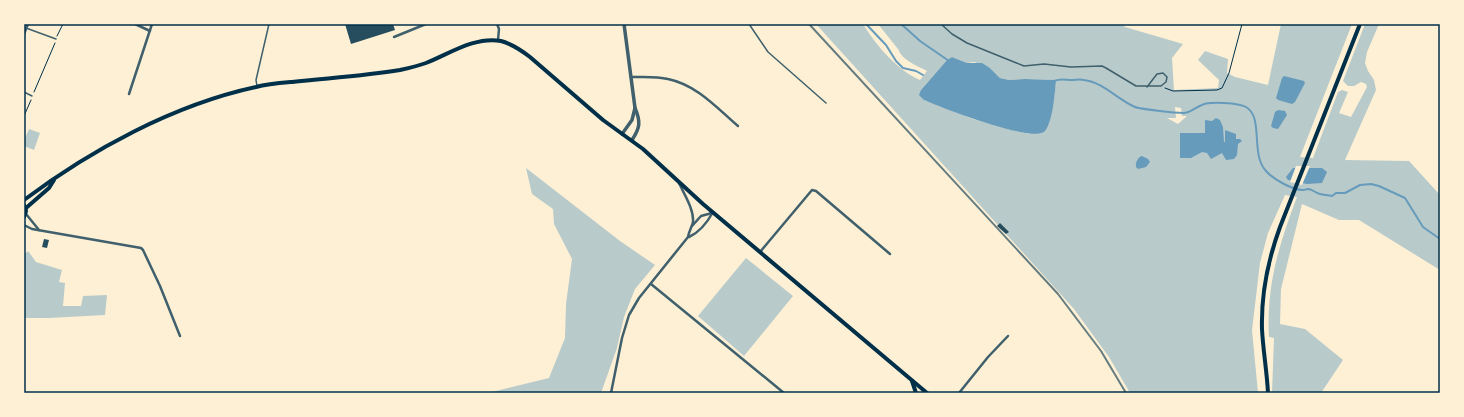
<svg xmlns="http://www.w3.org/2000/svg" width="1464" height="417" font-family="'Source Sans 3',sans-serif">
<rect width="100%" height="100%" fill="#fdf0d5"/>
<g fill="#b9caca" fill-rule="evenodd">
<path d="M816,24H863C875,44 898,71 920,80L927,71C917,66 902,60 898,49L878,24H1122L1125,27L1183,44L1172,58L1174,90L1218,88L1219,80L1198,60L1205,51L1228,59L1227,73L1235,77L1268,85L1281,24H1352L1300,157L1313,158L1338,92L1342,90L1348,92L1339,113L1351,117L1367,87L1366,84L1361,82L1354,86H1348L1343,81L1365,24H1379L1367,52L1365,63L1368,71L1374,80L1376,90L1345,160L1409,161L1440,195V270L1359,220H1339L1302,204L1281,289L1280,324L1305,329L1343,360L1321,393H1272L1274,338L1269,337C1266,286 1279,244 1297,197L1285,195L1268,233L1260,263L1252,330L1258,393H1130L1109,357L1074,309ZM952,57L967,63L974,62L990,68L1000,78L1009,80L1025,79L1056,80L1054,100L1045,130L1029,134L1008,129L973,119L924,100L921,90L947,60ZM1175,107L1181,108L1182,116H1187L1178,124L1167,118H1176Z"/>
<path d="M29,129L40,133L34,150L24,146V141Z"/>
<path d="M526,168L620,241L655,265L635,289L624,317L617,348L601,393H488L549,378L565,338L566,304L572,259L554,224L553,209L532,194Z"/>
<path d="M28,251L36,262L62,270L59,282L65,283L63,306H81L83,296L107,295L105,315L49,318H24V255Z"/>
<path d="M746,258L793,296L744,356L698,316Z"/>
</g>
<g fill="#669bbc">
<path d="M952,57L967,63H982L990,68L1000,78L1009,80L1025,79L1056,80C1055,92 1053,121 1045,131C1034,144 940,107 924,100L919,95L921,90L947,60Z"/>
<path d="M1284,76L1304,81L1305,83L1295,102L1292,104L1278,100L1276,98L1282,78Z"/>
<path d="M1278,110L1285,111L1287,115L1278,129L1273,128L1271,126L1275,112Z"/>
<path d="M1216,118L1220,120L1223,127L1224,142H1225V130L1236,134V139H1240L1242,141L1238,144L1237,155L1234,159L1226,160L1222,153L1211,159L1207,153L1202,152L1191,158H1180V133H1205V120L1212,121Z"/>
<path d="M1142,156L1148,159L1150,162L1146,167L1138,169L1136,167C1135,163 1138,157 1142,156Z"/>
<path d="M1293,168H1322L1327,172L1322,183L1307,184L1288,180L1286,177Z"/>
</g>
<path fill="#fdf0d5" d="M1296,166H1310L1302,185L1290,182Z"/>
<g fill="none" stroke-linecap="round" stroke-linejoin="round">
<g stroke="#669bbc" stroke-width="2">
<path d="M866,24L886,45L896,61L903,68L916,71L923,75"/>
<path d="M901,24L909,31L920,41L949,61"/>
<path d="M1054,81C1061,78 1066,80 1072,80C1076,80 1080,79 1084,80C1103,82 1118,100 1135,107C1140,109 1175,113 1183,113C1191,113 1194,108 1202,105C1209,101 1239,103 1246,107C1264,117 1250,154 1266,171C1273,179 1292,190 1303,190C1307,190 1304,189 1309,189C1313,190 1316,193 1320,194C1324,195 1328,195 1332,196L1336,193H1345L1360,185L1371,184L1379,186L1405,198L1423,227L1440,239"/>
</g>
</g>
<g fill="#264d5e">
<path d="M345,24H393L395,30L351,44Z"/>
<path d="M1000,223L1009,232L1006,234L997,226Z"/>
<path d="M44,239L49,240L47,248L42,247Z"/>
</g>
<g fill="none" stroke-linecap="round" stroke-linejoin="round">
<g stroke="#003049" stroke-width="1">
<path d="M57,36L63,24"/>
<path d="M1165,88L1173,91L1217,90L1222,88L1229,73L1242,24"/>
<path d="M34,92L55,43"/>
<path d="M24,116L31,100"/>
</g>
<g stroke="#3f606c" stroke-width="1.5">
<path d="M749,24L768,52L826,103"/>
<path d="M941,24L952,34L967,43L1024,66L1044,64L1071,67L1102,66L1106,68L1136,86H1161L1166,82L1167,77L1163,73L1157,74L1147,87"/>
<path d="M26,28L56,39"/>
<path d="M257,86L256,80L269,24"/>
<path d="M24,92L32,96"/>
</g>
<g stroke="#3f606c" stroke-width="2.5">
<path d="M135,24L150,31"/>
<path d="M497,24L499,29L498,40"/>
<path d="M24,34L28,24"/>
<path d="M394,37L426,24"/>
<path d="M631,77C643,77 656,76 668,79C697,85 717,108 738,126"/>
<path d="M129,94L152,24"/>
<path d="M26,214L39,230"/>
<path d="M24,225L32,229L141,248L143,250L160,286L180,336"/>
<path d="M692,226L701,216L712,213"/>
<path d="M689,237C700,232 707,223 713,212"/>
<path d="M760,252L812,190L816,191L890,254"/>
<path d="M651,284L784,393"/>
<path d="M611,393L622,338L629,315L639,298L688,237C689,231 692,227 693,222C694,209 684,194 679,183"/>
<path d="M959,393L988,357L1008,336"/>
</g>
<g stroke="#3f606c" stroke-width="3.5">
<path d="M624,24L635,108C641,122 640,128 632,140"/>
<path d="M622,134L632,120L635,108"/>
</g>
<g stroke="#003049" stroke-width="4">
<path d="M24,200C91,150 173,105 256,87C267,84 280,83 292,82C328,78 364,76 400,70C409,68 418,66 426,63C449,54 475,36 501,41C512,44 521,50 530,57L603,120L643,149L703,204L927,393"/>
<path d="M24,205L26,211L24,217"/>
<path d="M26,208L49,188L54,180"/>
<path d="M912,381L916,393"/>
<path d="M1268,393C1267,372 1263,350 1262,329C1261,294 1268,260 1280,227L1360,24"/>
</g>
<path stroke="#657d81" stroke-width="2" d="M809,24L1058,294L1101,351L1126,393"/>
</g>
<rect width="1464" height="417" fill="none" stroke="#fdf0d5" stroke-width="50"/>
<rect x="25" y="25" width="1414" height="367" fill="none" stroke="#003049" stroke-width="1.5"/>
</svg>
